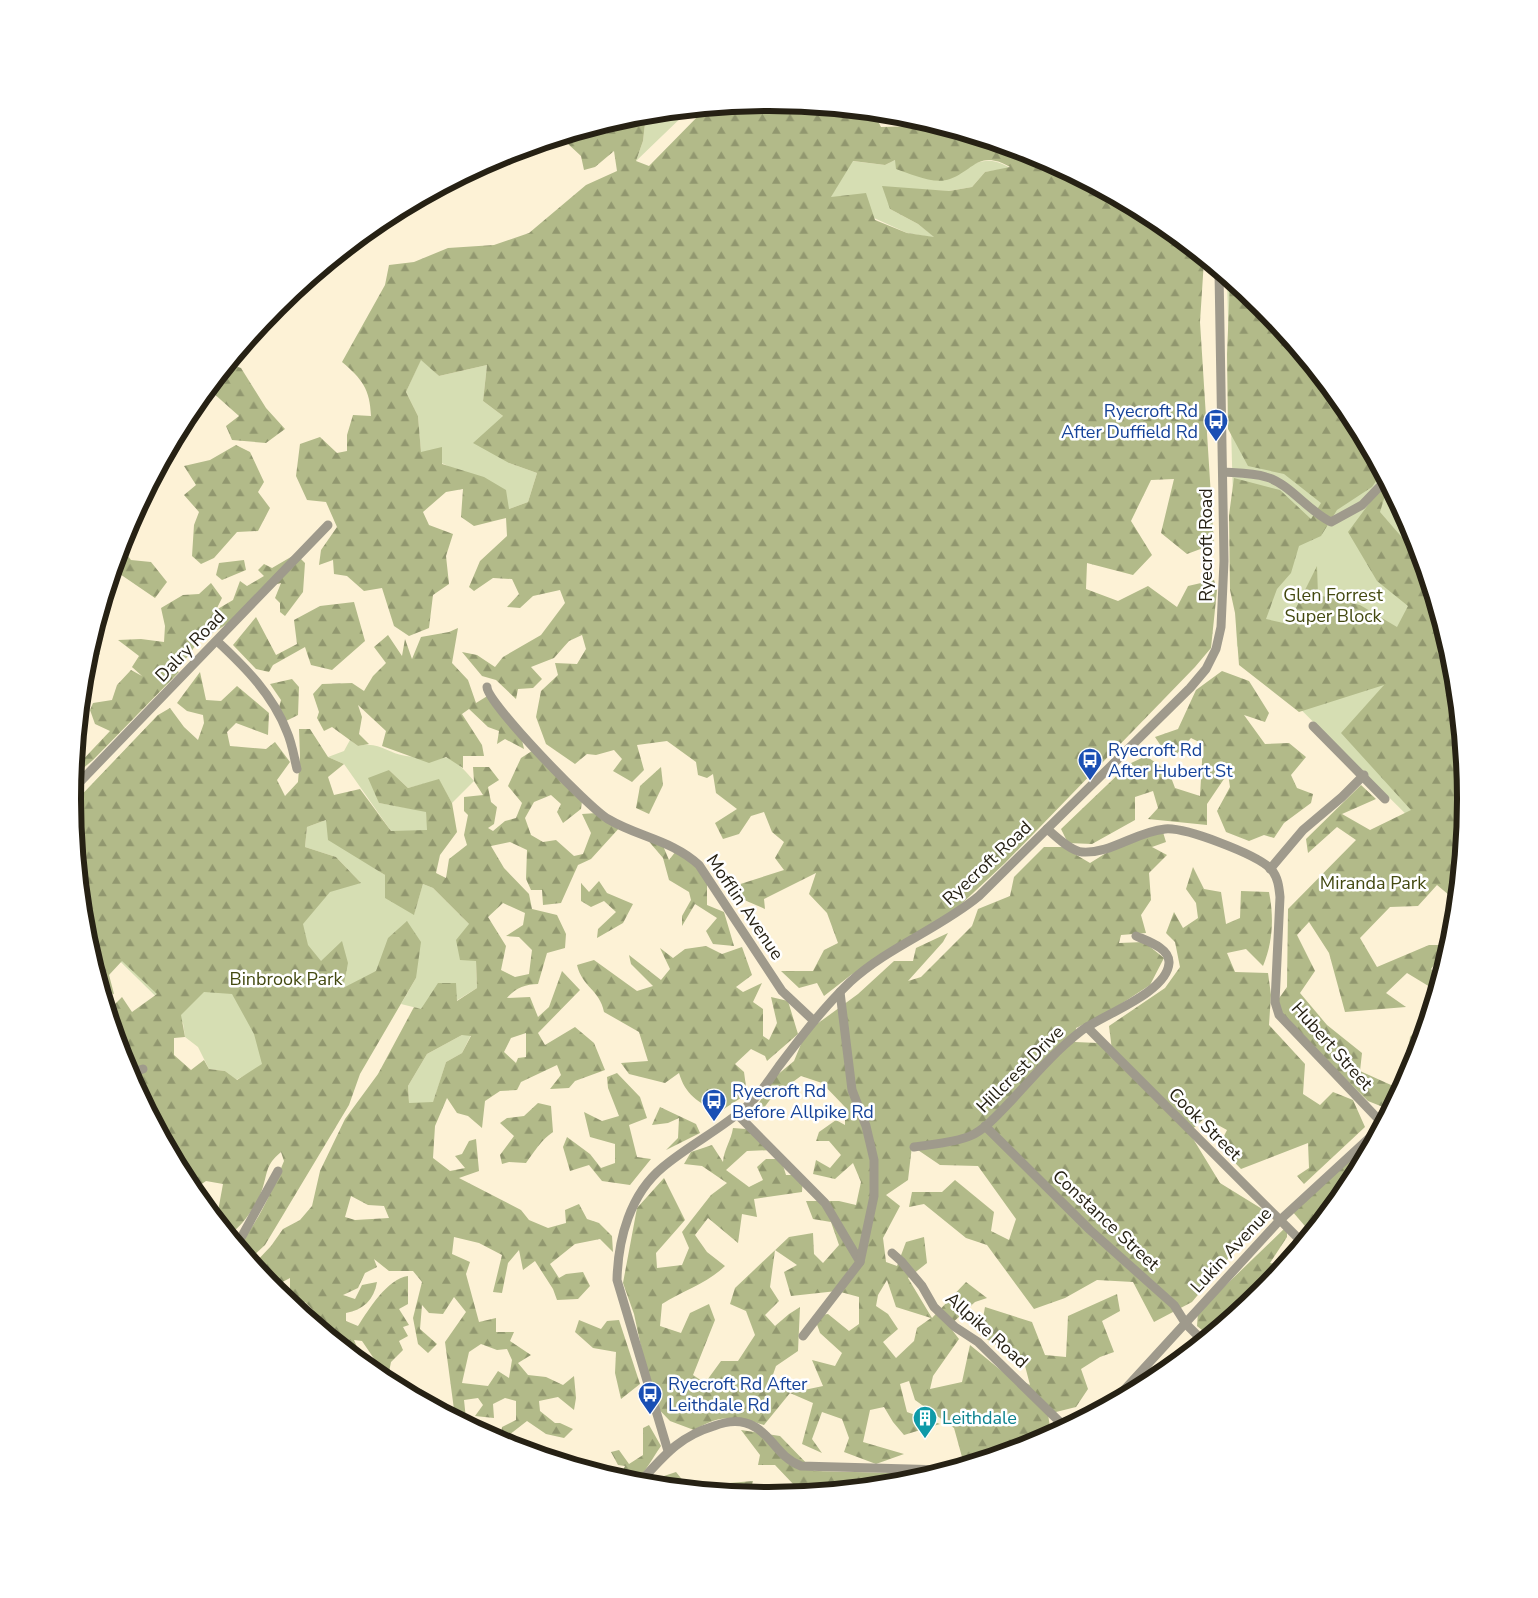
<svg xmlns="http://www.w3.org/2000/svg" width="1538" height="1598" font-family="'Nunito Sans',sans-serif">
<defs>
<pattern id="forest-firs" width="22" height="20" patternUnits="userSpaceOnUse" patternTransform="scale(1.25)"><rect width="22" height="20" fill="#b2ba89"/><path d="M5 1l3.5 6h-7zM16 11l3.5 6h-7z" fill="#91976f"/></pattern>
</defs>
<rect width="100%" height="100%" fill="#fdf2d6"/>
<g fill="#d6deb3">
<path d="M689,110L636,161L643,141L646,115Z"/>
<path d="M895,160L949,179C971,165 985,152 1010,168L985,172L972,187L949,191L920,190L890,209L918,224L936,238L907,233L830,198L852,161L885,165Z"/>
<path d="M1227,279L1262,307L1348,412L1413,533L1452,663L1465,799L1459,867L1237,646Z"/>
<path d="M421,359L439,376L487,365L483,401L503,416L509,463L537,473L528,502L509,509L454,469L421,453L418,416L406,392Z"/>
<path d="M158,715L342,888L360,882L336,857L305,847L307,827L326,820L362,860L385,875L414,914L423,884L433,888L469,924L476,961L477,988L456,1001L421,1009L401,1004L416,978L407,922L392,935L396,996L236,1080L225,1071L209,1069L198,1047L185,1037L183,1023L85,927L73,804Z"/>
<path d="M350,740L358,746C380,741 386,753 406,756C418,758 432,754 444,757C456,759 467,773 474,781L452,803L439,780L408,788L389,770L379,803L426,811L428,831H391L344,764L328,757L344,751Z"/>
<path d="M462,1035H471L462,1053L446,1062L433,1103H409L408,1086L427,1054Z"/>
</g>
<g fill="url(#forest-firs)" fill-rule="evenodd">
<path d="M769,103L874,113L881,127L920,126L921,121L1036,156L1156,220L1204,260L1200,322L1214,544L1187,554L1161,533L1174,479L1151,480L1131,521L1152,555L1133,575L1087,563L1086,589L1118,601L1148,586L1177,607L1188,586L1214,580L1217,590L1211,648L1195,667L1005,863L955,910L851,975L824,996L817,983L799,988L781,971H813L824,950L838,943L827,913L809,894L816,873L764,899L765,909L742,899L731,887L784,870L775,858L784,842L772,832L764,812L751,816L739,834L723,839L715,823L737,809L716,793L713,774L707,778L698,775L696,762L667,741L637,745L644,770L632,782L613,771L622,759L614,750L596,755L587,754L575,764L546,744L536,717L541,691L558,675L555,663L577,664L586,649L582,635L569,641L554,658L531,667L542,679L533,688L518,689L516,699L496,680L482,676L462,652L477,655L495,667L503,657L541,635L565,603L560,590L533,596L520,608L507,607L519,594L512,579L493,578L474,591L469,587L480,561L507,536L506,518L474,526L461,517L463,489L446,492L423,512L429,525L453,534L446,556L449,584L433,595L429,628L409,636L394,626L382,588L364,591L347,576L334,574L333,560L319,565L321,550L337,527L326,502L307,500L296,476L300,444L320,437L337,453L347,451V435L353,415L371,416C370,389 362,379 342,362L385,285L389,265L414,262L448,248L494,245L529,233L586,185L617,171L614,151L595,167L584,170L581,156L567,143L554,140L633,116L646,115L643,141L636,161L649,166L705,109ZM895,160L896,169C911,174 934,185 950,179C974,170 979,149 1010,167L985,172L972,187L949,191L882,186L890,209L918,224L934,237L907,233L875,220L866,193L831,197L853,161L885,165ZM421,360L439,376L487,365L483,401L503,416L473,443L509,463L537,473L528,502L509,509L506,490L484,477L442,464V447L421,452L418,416L406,392Z"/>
<path d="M1230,281L1262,307L1348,412L1381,474L1372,487L1337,510L1321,536L1299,546L1291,573L1277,589L1266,619L1288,624L1317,566L1318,595L1360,605L1397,627L1408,606L1377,581L1348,532L1385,482L1388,486L1380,512L1406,542L1416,543L1452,663L1463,775L1458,785L1465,793V799L1455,900L1437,885L1418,906L1390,907L1360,938L1377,967L1429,945H1449L1431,969L1439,977L1435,990L1407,973L1386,993L1406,1007L1345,1012L1329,953L1309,922L1297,935L1315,971L1300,993L1327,1025L1362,1053L1360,1071L1391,1085L1401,1086L1383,1107L1368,1101L1286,1021L1277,1001L1287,987L1288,909L1356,840L1337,827L1308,853L1306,839L1361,785L1376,799L1342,814L1370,830L1411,810L1341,733L1384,685L1299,712L1239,665L1235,613L1230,590L1229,515L1234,478L1280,490L1311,519L1321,503L1284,474L1248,466L1228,429L1227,354Z"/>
<path d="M229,364L241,368L266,408L285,429L266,443L232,440L226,426L239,416L212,392L205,393Z"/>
<path d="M236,445L250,452L264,482L258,492L270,508L258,531L237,532L214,558L201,564L192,556L194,525L199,512L184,495L196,485L184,466L210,460Z"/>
<path d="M121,547L131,560L151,562L167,582L155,598L114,570Z"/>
<path d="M296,554L305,563L303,592L285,616L280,612V603L275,598L281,583L263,588L227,624L198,642L185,660L170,668L179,672L93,760L75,775L76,767L110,731L95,724L90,710L93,703L112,700L117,685L131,670L142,676L132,667L139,656L118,640L141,639L164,642L165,626L161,608L183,595L199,594L211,583L222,598L216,610L233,600L240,581L247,586L264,576L258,570L264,564L272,568Z"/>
<path d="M244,560L246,570L222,580L216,575L219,563Z"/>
<path d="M354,602L365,641L332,670L311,665L305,647L273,665L269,672L256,669L233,645L256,617L276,655L297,644L294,620L320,606Z"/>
<path d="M458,628L452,663L468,680L476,703L489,695L522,740L524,749L505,739L497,744L499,731L488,727L469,709L462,714L482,745L484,756H463V768L446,757L429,763L382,746L386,731L358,705L362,717L359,734L369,744L358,746L332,727L324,731L317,718L319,712L313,694L322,684L352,683L364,691L373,676L386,663L374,647L388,635L402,656L405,639L412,659L421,637L449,632Z"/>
<path d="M93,641L100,654L86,667Z"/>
<path d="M1222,671L1249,681L1269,713L1265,722L1244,715L1265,744L1289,743L1306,757L1291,775L1297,788L1313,794L1311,803L1284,823L1274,838L1264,835L1249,841L1226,832L1217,811L1230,787L1228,773L1207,804V825L1148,819L1158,808L1153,791L1135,797V820L1092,844L1068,843L1061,829L1129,764L1146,756L1169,772L1175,788L1200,796L1203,744L1191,738L1174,757L1161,746L1155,737L1178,729L1196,690Z"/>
<path d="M200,672L206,700L221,701L237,686L269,713L268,735L236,723L227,732L230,746L266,749L275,742L290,762L277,780L285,796L298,782L300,756L299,729H310L328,757L344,764L328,777L334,795L360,789L391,831L427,830L426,812L379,803L368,778L389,770L408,788L439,779L452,803L457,832L440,855L436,873L446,878L449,859L467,845L464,835L468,815L464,811V797L483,795L474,781L473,767H489L499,780L488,787L491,802L497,807L494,824L488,828L493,831L505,821L516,818L522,803L508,786L521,758L535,749L582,801L581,809L563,823L557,812L561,804L551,795L534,802L525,818L531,835L543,842L556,840L574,856L583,854L591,833L582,814L597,813L621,826L591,859L578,865L561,903L543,905L542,890H531L526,879L527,850L510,842L491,846L504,868L529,894L532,909L557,915L566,934L565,948L547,953L538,984C526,984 515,988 507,998L530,997L538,1017L549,1007L562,971L580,990L538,1033L545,1045L575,1027L594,1043L605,1070L575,1081L569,1088L550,1089L561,1075L557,1065L521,1082L517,1090L500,1091L485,1101L482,1128L468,1116L457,1113L447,1098L435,1126L433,1158L450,1171L465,1168L455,1156L462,1154L469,1141L476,1139L479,1171L459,1178L521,1210L529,1220L548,1228L566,1223L565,1210L579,1204L587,1219L599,1223L612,1236L613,1252L600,1239L575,1244L550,1264L559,1278L566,1274L583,1272L590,1286L578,1299L557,1300L553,1289L535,1261L523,1270L519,1250L508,1263L502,1293L493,1292L502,1255L479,1243L454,1237L452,1254L470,1262L466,1274L479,1322L496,1318V1332H514L510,1341L531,1355L518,1363L528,1375L546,1377L563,1385L574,1376L576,1398L574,1410L558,1397L539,1401L540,1411L555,1423H560L573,1429L564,1438L546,1434L527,1421L509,1435L512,1445L493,1438L501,1435L502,1427L516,1420V1401L505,1398L493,1404L494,1418L475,1416L483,1405L478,1398L464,1400L466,1419L455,1417L445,1342L466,1312L454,1297L443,1314L429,1313L422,1305L420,1329L437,1344L428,1353L418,1344L413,1318L422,1282L413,1271H389L374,1259L377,1267L365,1273L358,1288L343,1295L355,1299L362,1285L377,1282C374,1300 363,1310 346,1313V1321L358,1326C369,1309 387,1279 408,1276V1304L399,1309L409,1325L403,1327L408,1336L399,1341L403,1350L391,1362L388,1377L376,1374L379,1366L362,1341L354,1340L360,1354L357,1357L312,1320L314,1311L305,1302L295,1307L281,1295L290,1292V1278L273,1287L254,1264L271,1246L283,1229L300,1220L312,1206L320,1171L345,1119L378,1074L414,1007L421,1009L438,983H456L457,1001L477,988L476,961L460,960L456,940L469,924L433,888L423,884L414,915L385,898V875L328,840L326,820L307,827L305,847L336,857L361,883L330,892L303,924L308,945L321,961L342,941L348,963L343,988L376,971L388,938L407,921L421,942L416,978L360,1074L349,1105L265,1245L250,1259L238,1244C260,1221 272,1190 284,1161L281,1152C265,1165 268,1173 262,1190C257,1206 243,1224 230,1235L212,1212L218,1211L223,1184L206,1181L193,1190L125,1065L109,1010L122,997L132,1012L157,994L122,961L109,975L114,994L103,991L86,935L73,804L158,715L170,708L184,727L198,740L204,723L203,715L187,711L177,703ZM503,903L525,913L523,925L506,936L519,937L532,950L529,974L515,977L501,970L506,946L488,917ZM204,992L232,994L254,1034L262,1064L237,1080L225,1071L209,1069L204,1060L191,1070L174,1055V1038L185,1037L181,1015ZM526,1033V1057L518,1058L516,1063L504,1052L511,1038ZM462,1035L471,1036L462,1053L446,1062L433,1102L409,1103L408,1086L427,1054ZM351,1196L368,1205L384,1206L389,1218L355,1220L345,1217ZM481,1344L497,1350L507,1349L512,1360L509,1378L498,1371L488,1386L462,1383L469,1352Z"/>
<path d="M292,679L299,687L298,715L286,721L278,711L281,700L270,684Z"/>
<path d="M661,767L663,785L649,814L636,808L640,786Z"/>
<path d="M1162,829L1166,842L1152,847L1167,855L1149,873L1151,900L1141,915L1146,933L1121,935L1119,943L1144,942L1164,958L1150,985L1107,1013L1076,1028L1075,1042L1098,1043L1113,1058L1109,1026L1165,988L1180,967L1175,942L1166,933L1174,912L1183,928L1198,918L1196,903L1186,889L1193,867L1204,889L1221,892L1226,924L1240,918L1241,891L1269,892C1274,917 1273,942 1263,966L1246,949L1227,953L1235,972L1268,973L1271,995L1269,1025L1305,1064L1303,1094L1320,1105L1333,1092L1353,1100L1365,1127L1304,1184L1297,1176L1309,1168L1308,1143L1241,1169L1219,1146L1227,1130L1205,1118L1189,1132L1220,1183L1267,1212L1192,1302L1154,1322L1133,1282L1097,1280L1065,1298L1034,1309L987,1245L966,1238L924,1204L909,1207L912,1192H942L955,1180L994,1212L991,1231L1009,1240L1016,1219L978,1166L940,1165L912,1146L908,1180L886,1195L900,1206L883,1238L886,1262L897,1266L906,1242L924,1237L927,1263L908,1278L932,1318L966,1282L987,1298L975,1302L949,1326L959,1339L933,1376L930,1389L962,1382L970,1345L1003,1372L1030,1385L1024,1362L980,1335L985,1307L1032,1322L1045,1355L1066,1357L1068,1316L1117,1294L1120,1311L1102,1321L1114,1352L1100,1357L1081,1369L1088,1389L1076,1407L1048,1414L1051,1434L1038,1441L962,1457L954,1428L915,1400L909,1381L900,1384L907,1412L940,1424L904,1435L893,1422L884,1407L870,1410L863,1442L904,1454L876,1464L844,1452L849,1438L842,1419L822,1412L812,1439L822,1453L802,1444L813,1403L790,1393L764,1425C734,1416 722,1414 694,1430L670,1421L648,1398L649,1384L634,1314L623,1283L637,1208L664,1178L685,1220L656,1253L657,1268L682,1265L689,1248L682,1232L711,1195L727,1183L702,1166L684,1164L691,1152L712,1145L723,1162C724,1149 731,1141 733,1128L746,1129L773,1150L747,1151L726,1170L749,1187L763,1180L757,1167L766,1159H781L786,1175H803L802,1192L754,1199L757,1217L742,1214L738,1243L708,1218L695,1235L707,1252L725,1266C708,1283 682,1291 662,1304L660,1326L681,1333L690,1313L709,1304L715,1320L693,1375L705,1383L721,1361H738L755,1335L746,1311L730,1304L735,1288L789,1237L813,1233L814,1254L823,1263L839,1245L831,1222L813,1219L806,1201H839L856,1205L861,1182L853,1163L835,1179L813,1174L816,1160L830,1168L841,1155L829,1141H816L819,1132L836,1120L845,1125V1107L822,1083L801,1076L772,1097L758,1116L755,1109L776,1076L794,1061L806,1032L858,994L894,961H913L916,948L948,933L943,942L908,981L921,977L972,926L978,909L1010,896L1014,877L1044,847H1063L1090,863L1119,845ZM775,1250L797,1265L784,1272L791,1296L837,1291L859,1297V1324L849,1331L828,1314L814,1316L820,1333L842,1353L835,1366L812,1360L823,1386L790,1393L784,1386L770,1383L776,1366L798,1351L800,1307L789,1314L775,1326L765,1315L779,1301L770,1287ZM887,1280L896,1307L931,1318L917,1328L914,1341L896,1358L883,1342L898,1329L888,1314L876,1306L878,1295Z"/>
<path d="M646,838L661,841L669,860L676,851L696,859L707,884V905L724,912L734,946L713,944L706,931L717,918L695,904L682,926V916L691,900L689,892L669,880L663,858Z"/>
<path d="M599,881L607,893L633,904L623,923L597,938L598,929L616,912L604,901L591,907L581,901V883L589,892Z"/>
<path d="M706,946L722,954L742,947L752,975L736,987L743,992L762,983L753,1002L763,1009V1036L769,1040L777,1023L771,997L788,1001L798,1034L767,1061L765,1056L751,1049L735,1064L744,1072L747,1094L719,1112C698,1103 685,1094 679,1073L665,1083L629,1074L621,1063L648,1061L639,1032L604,1012C600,990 582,987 577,965L594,960L637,991L653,986L631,964L629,955L661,980L670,969L660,948L673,958L685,949Z"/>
<path d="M1427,1017L1412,1066L1405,1080L1410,1037Z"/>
<path d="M617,1073L640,1097L647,1118L629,1125L637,1157L651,1159L630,1185L602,1181L589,1165L570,1171L563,1147L567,1137L590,1154L601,1168L615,1163V1144L590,1137L584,1112L602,1121L619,1116L608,1088L607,1077Z"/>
<path d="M538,1103L551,1106L553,1132C542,1139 534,1152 526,1163L509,1162L502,1164L500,1155L514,1136L500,1123L507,1118L524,1116Z"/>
<path d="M660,1107L696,1124L700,1133L666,1150L678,1138L679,1118L668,1123L652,1125Z"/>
<path d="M1378,1130L1348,1186L1310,1232L1292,1211Z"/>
<path d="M1287,1226V1237L1270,1263L1280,1265L1286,1261L1261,1292L1208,1335L1197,1326L1198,1312Z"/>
<path d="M579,1320L601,1329L607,1321L619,1320L640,1384L621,1399L615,1373L616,1352L593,1348L575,1332Z"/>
<path d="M1153,1371L1155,1378L1127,1394L1146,1373Z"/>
<path d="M649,1425L661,1446C652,1459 646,1471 635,1482L619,1478L625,1466L618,1465L611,1452L619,1450L629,1464L643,1455V1428Z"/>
<path d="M741,1430L780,1436L814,1471L895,1473L904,1479L918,1472L929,1475L905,1482L787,1494L794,1485L775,1465H758L760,1455Z"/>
<path d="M676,1472L689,1488L646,1483V1482Z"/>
<path d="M753,1481L751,1489L735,1492L718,1491L729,1483Z"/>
</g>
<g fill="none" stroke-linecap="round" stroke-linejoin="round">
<g stroke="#9f9a8c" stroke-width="9">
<path d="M1223,472C1237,473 1253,473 1266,477C1289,483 1308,511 1331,522L1362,505L1385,481"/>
<path d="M217,641C245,667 273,695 287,732C292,743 294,757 297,769"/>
<path d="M487,687C487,703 589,808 608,819C638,837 672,840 699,865L782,991L814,1021"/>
<path d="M1313,726L1385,799"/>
<path d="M74,788L328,525"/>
<path d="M1047,829C1056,836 1070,851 1082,852C1111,854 1135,832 1165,829C1185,827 1256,854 1271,869C1278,877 1279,887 1280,897L1275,1002L1279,1015L1382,1123"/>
<path d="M1270,869L1303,830L1342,797L1364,775"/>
<path d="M1087,1027L1302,1242"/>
<path d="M129,1073L143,1069"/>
<path d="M737,1114L825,1203L860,1262"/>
<path d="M985,1126L1090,1230L1174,1305L1186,1324L1202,1340"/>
<path d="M914,1147C932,1144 954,1143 970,1136C986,1129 999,1113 1011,1101C1033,1077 1055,1051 1081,1031C1102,1015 1167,993 1169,963C1170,948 1147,941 1136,936"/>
<path d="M236,1242L242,1236L278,1171"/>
<path d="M892,1253L901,1261L922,1286L934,1307L955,1327L978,1342L1065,1427"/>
<path d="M279,1294L284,1290"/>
<path d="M803,1336L860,1262L874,1196V1160L866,1126L852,1090L840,992"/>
<path d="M420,1394L430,1404"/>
<path d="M1114,1401L1279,1221L1379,1129"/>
<path d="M668,1451L617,1280C618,1239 630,1194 663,1167C689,1145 720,1130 746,1107C759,1096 769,1080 779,1066C801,1037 823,1008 850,982C888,947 939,929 979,896L1190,688L1206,669L1216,649L1221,627L1224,561L1219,272"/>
<path d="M639,1483C664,1456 678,1437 714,1426C728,1421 741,1419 755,1427C773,1437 778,1457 801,1466L945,1470"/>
<path d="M822,1489L823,1490"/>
</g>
</g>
<defs>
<symbol id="bus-pin" viewBox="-11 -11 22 30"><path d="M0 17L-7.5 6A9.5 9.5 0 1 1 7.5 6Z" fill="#1a4fb4" stroke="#fff"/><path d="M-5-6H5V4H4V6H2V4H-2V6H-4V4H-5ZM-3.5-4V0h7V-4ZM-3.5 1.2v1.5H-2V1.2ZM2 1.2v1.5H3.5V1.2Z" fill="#fff"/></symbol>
<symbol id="building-pin" viewBox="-11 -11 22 30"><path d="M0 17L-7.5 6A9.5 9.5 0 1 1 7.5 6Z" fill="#0f9aa8" stroke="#fff"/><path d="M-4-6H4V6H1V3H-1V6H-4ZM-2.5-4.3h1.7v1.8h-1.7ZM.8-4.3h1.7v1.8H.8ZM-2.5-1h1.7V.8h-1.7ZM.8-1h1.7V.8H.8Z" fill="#fff"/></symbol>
</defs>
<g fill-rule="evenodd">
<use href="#bus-pin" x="1202" y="407" width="28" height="38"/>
<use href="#bus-pin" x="1076" y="746" width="28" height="38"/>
<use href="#bus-pin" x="700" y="1087" width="28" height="38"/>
<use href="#bus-pin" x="636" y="1380" width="28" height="38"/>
<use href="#building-pin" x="911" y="1404" width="28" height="38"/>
</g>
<g text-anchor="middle" stroke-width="5" stroke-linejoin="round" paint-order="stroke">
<g font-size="18" fill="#164399" stroke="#fff" text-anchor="start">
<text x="1198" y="417" text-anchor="end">Ryecroft Rd<tspan x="1198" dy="21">After Duffield Rd</tspan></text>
<text x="1108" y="756">Ryecroft Rd<tspan x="1108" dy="21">After Hubert St</tspan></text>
<text x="732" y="1097">Ryecroft Rd<tspan x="732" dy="21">Before Allpike Rd</tspan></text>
<text x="668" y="1390">Ryecroft Rd After<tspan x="668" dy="21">Leithdale Rd</tspan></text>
</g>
<g font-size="18" fill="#262114" stroke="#fff">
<text transform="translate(1206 545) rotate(-90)" y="6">Ryecroft Road</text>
<text transform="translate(190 646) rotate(-46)" y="6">Dalry Road</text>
<text transform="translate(987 863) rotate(-43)" y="6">Ryecroft Road</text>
<text transform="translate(745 907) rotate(56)" y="6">Mofflin Avenue</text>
<text transform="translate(1332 1046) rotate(48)" y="6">Hubert Street</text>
<text transform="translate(1020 1069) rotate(-45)" y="6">Hillcrest Drive</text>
<text transform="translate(1205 1124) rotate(45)" y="6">Cook Street</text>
<text transform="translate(1106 1220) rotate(43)" y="6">Constance Street</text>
<text transform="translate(1231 1250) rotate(-47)" y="6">Lukin Avenue</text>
<text transform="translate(987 1330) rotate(42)" y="6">Allpike Road</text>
</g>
<g font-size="18" fill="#434910" stroke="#fff">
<text x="1333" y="601">Glen Forrest<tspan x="1333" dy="21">Super Block</tspan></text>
<text x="1373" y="889">Miranda Park</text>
<text x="286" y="985">Binbrook Park</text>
</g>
<g font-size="18" fill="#0d838f" stroke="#fff" text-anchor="start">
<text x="942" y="1424">Leithdale</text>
</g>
</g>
<path d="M0 0H1538V1598H0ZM81 799a688 688 0 1 1 1376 0a688 688 0 1 1-1376 0Z" fill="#fff" fill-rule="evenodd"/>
<path fill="none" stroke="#262114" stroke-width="6" d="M81 799a688 688 0 1 1 1376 0a688 688 0 1 1-1376 0Z"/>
</svg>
